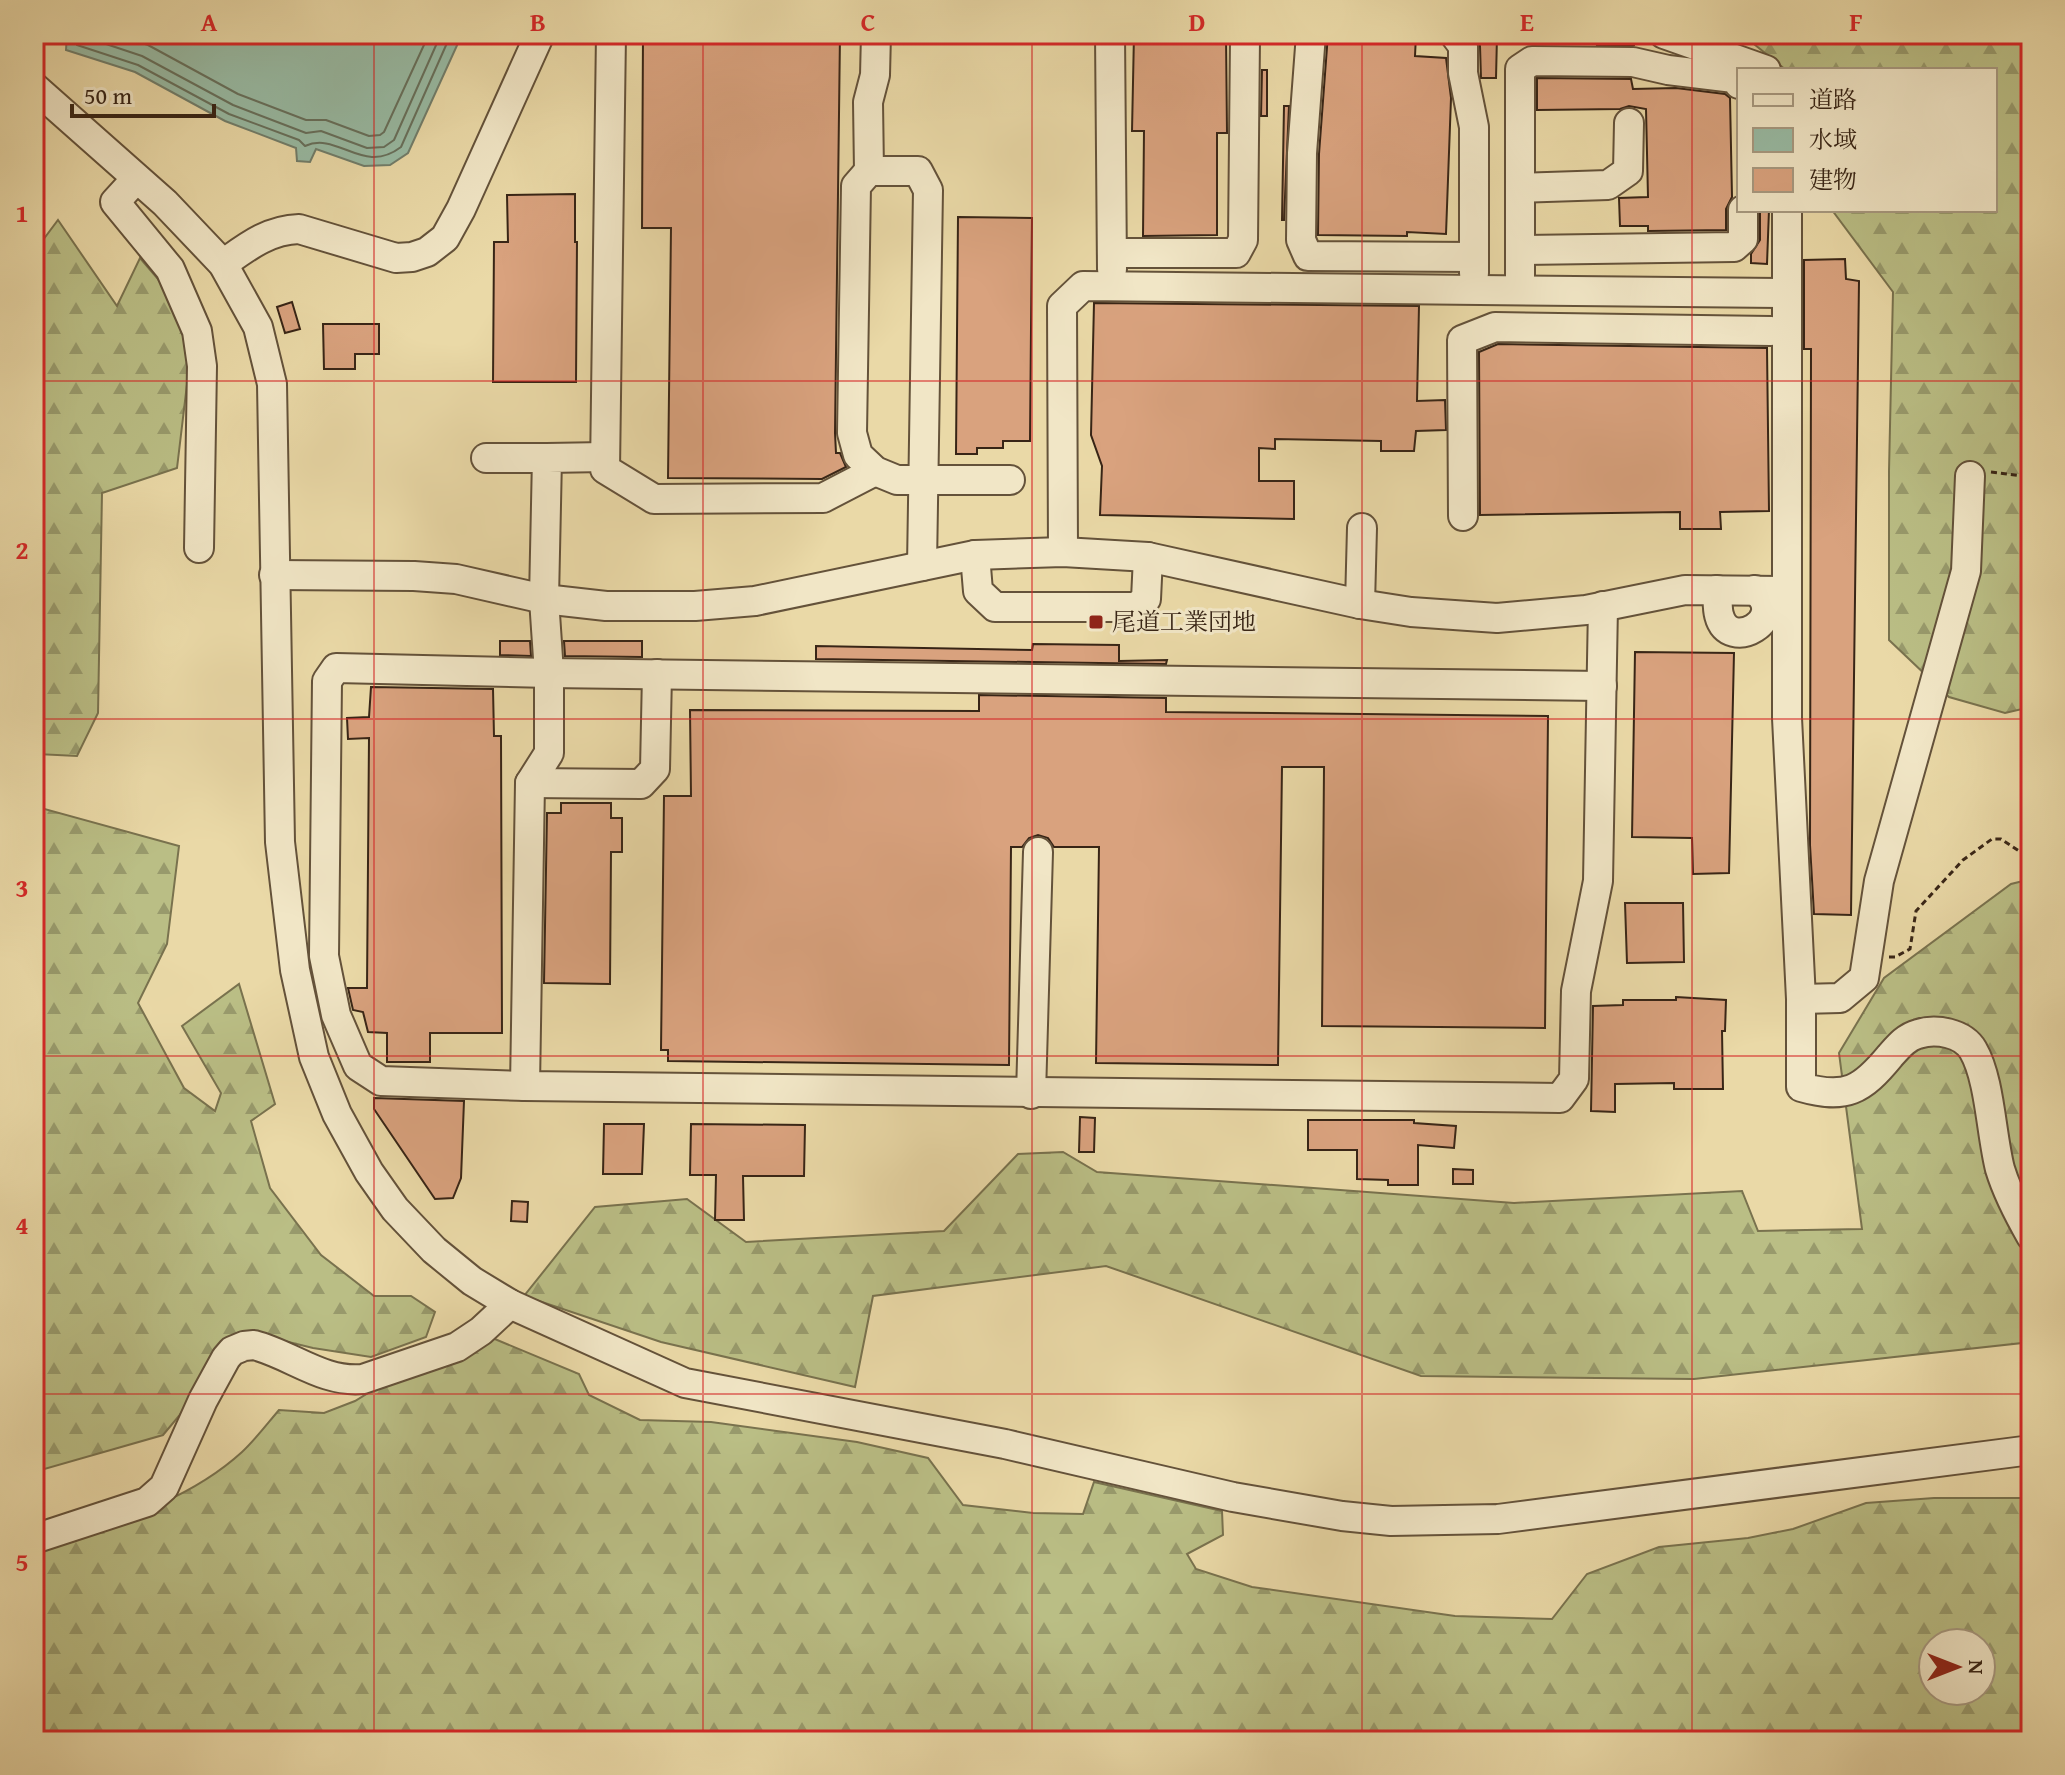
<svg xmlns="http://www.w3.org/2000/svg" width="2065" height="1775" font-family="'Gentium Book Plus','Noto Serif JP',serif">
<defs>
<pattern id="forest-firs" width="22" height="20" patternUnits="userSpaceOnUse" patternTransform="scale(2)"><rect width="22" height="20" fill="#babe85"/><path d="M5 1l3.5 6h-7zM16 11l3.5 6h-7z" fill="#989a6c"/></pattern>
</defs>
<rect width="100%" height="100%" fill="#ead9a7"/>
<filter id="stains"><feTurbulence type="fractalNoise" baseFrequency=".0025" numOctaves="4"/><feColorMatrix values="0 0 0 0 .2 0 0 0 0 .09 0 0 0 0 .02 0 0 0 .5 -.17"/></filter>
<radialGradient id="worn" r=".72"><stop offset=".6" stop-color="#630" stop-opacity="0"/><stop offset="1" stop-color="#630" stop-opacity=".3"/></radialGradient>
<g fill="url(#forest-firs)" stroke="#79724e" stroke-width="2" fill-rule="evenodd">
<path d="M1746,34H2031V707L2005,713L1949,697L1889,640V471L1893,292L1832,210H1995V70H1786L1744,36Z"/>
<path d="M58,220L117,306L140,258L170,293L190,359L177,468L102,493L98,713L77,756L37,754L34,788V252Z"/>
<path d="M34,802L37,807L179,846L167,944L138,1003L184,1088L215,1111L221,1093L182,1026L239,984L275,1104L251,1121L270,1188L321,1255L374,1296H411L435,1312L426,1337L371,1357L313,1348L244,1331L219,1347L184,1410L163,1435L34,1472Z"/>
<path d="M2031,879V1342L1694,1379L1421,1376L1106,1266L873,1296L855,1387L661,1342L524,1296L595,1207L687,1199L746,1242L944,1231L1018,1154L1063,1152L1097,1172L1514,1203L1742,1191L1758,1231L1862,1229L1839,1053L1884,978L2011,884Z"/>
<path d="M490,1337L579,1374L589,1395L640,1420L711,1422L857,1442L928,1458L963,1505L1033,1513L1083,1514L1094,1482L1222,1511L1223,1535L1187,1554L1196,1569L1252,1587L1455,1616L1552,1619L1587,1574L1659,1547L1748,1538L1793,1529L1866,1503L1934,1498H2031V1741H34V1549C106,1524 184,1505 242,1452C255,1440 267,1424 279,1410L324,1413L355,1401L386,1382ZM1933,1643H1981V1691H1933Z"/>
</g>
<path fill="#98baa3" stroke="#727e6b" stroke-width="2" d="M67,34H459V41L408,153L390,165L364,166L316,149L310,162L297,161L296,148L225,121L135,72L66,50Z"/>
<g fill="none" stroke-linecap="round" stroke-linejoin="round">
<g stroke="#68705c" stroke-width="2">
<path d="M75,34L77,45L138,65L229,114L299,140L305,146C338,131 363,176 401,147L451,34"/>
<path d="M85,34L88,38L142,56L233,105L306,133L321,131L367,148L384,147L394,140L441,34"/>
<path d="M114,34L148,45L238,94L306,120H326L369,136L380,135L384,132L429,34"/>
</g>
</g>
<g fill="#d9a27e" stroke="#382516" stroke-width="2">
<path d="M643,34H840L835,433L836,453H840L846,467L822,479L668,478L671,228H642Z"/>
<path d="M1134,34H1226L1227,133H1217V235L1143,236L1144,131H1132Z"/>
<path d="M1328,34L1416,35L1415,56L1446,58L1451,98L1446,234L1407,232V236L1318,235L1319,154Z"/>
<path d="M1475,34L1497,36L1496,78H1481L1480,46Z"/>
<path d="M1598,34H1635L1634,45H1597Z"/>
<path d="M1262,70H1267V116H1261Z"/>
<path d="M1537,78L1631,79L1633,89L1676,88L1725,94L1730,98L1732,197L1726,209V230L1648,231V226H1620L1619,198L1648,197L1646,109L1629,106L1620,109L1537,110Z"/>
<path d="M1284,106H1289L1284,220H1282Z"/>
<path d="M575,194V242H577L576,382H493L494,242H508L507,195Z"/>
<path d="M1760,210H1769L1767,264L1751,263V254L1760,240Z"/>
<path d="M958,217L1032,218L1030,441H1003V448H977V454H956Z"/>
<path d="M1845,259L1846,279L1859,281L1851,915L1814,914L1810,845L1811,349H1804V260Z"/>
<path d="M292,302L300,329L285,333L277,307Z"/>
<path d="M1094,303L1419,306L1417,401L1445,400L1446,430L1416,431L1414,451H1381V441L1275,439V449L1259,448V481H1294V519L1100,515L1102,466L1091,435Z"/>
<path d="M323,324H379V354H355V369H324Z"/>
<path d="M1498,344L1767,348L1769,511L1720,512L1721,529H1680V512L1480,515L1479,352Z"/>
<path d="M500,641H530L531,656L500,655Z"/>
<path d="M564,641H642V657L565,656Z"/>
<path d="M1033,644L1119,645V661L1167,660L1166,664L816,659V646L1032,650Z"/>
<path d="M1635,652L1734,653L1729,873L1693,874L1692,838L1632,837Z"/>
<path d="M371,687L493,689L494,736H501L502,1033H430V1062H387V1033L368,1032L363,1012L353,1010L348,988H367L369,738L348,739L347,718L369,717Z"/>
<path d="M979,695L1166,698V712L1548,716L1545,1028L1322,1026L1324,767H1282L1278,1065L1096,1063L1099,847H1054L1048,838L1038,835L1029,838L1022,847H1011L1009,1065L668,1061V1050H661L664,796H691L690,710L979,711Z"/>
<path d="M561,803H611V818H622V852H611L610,984L544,983L547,813H561Z"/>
<path d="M1625,903H1683L1684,962L1627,963Z"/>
<path d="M1676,997L1726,1000L1725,1031H1722L1723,1089H1674V1083L1615,1084V1112L1591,1111L1593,1006L1623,1005V1000H1676Z"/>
<path d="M374,1098L464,1101L461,1178L453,1198L435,1199L374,1109Z"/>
<path d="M1080,1117L1095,1118L1094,1152H1079Z"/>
<path d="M1308,1120H1414V1123L1456,1126L1454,1148L1418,1145V1185H1388V1180L1357,1179V1150H1308Z"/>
<path d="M604,1124H644L642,1174H603Z"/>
<path d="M691,1124L805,1125L804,1176H743L744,1220H715L716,1175H690Z"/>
<path d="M1453,1169L1473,1170V1184H1453Z"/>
<path d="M512,1201L528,1202L527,1222L511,1221Z"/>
</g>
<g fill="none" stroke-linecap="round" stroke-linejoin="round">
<defs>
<g id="minor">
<path d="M611,34L605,469L654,499L823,498L875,471"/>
<path d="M1110,34L1112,269"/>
<path d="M1311,34L1302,153L1301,240L1308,256L1474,257"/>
<path d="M1454,34L1463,46V73L1474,127V273"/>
<path d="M1664,34L1766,70"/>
<path d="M34,87L165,203L223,264L258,327L272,384L280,842L295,970L314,1057L337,1114L369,1172L395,1209L434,1250L472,1281L510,1304L685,1383L1005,1444L1233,1497L1342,1516L1391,1521L1498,1519L2031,1450"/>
<path d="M869,171L868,102L875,75L876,34"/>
<path d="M136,179L115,202L170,269L197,331L202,366L199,548"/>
<path d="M1520,188L1608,185L1628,171L1629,123"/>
<path d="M1787,210V718L1801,999V1087C1846,1100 1862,1090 1890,1056C1898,1047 1906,1037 1918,1034C1936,1028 1963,1033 1973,1050C1990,1079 1991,1134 2000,1169C2007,1192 2019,1215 2031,1236"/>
<path d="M1520,250L1734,247L1743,239V210"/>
<path d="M1112,253H1236L1243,240L1245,38L1243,34"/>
<path d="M223,264C247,247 268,230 299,229L396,258L412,257L427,252L445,238L461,209L540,34"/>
<path d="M1520,290V69L1532,61L1633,62L1668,70L1734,78L1739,84"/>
<path d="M605,457L547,458L544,599L549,673V753L530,783L525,1086L1560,1098L1574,1079L1576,991L1598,881L1603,606"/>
<path d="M486,458H547"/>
<path d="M1463,516L1462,340L1495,327L1771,331"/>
<path d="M1063,552L1062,306L1083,286L1786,293"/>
<path d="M975,555L978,591L995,607H1136L1146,599L1148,557"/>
<path d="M922,566L928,190L918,171H869L856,186L852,433L858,455L875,471L897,480H1010"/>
<path d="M274,575L414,576L456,579L544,599L606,606H695L755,601L975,555L1063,552L1148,557L1360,604L1411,612L1497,618L1586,610L1685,590L1785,591"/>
<path d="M1717,590C1718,598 1717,608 1719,615C1729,655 1791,618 1755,590"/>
<path d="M1360,604L1362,528"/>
<path d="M530,783L641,784L655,769L657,674"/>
<path d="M1801,999L1840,998L1864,978L1879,881L1966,571L1970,476"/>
<path d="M525,1086L381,1081L358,1066L336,1015L324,956L327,681L336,668L549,673L1602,686"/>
<path d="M1031,1094L1038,852"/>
<path d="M34,1539L147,1502L164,1487L203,1400L226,1358L232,1351L244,1346L254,1345C292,1355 323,1383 363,1379L457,1347L481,1331L510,1304"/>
</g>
</defs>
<use href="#minor" stroke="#64523a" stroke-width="32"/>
<g stroke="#382516" stroke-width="3" stroke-dasharray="6 4" stroke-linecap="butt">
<path d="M1991,472L2031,477"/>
<path d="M1889,957H1895L1910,949L1916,911L1963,860L1992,839H2001L2031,859"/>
</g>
<use href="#minor" stroke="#f1e6c6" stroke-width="28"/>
</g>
<path fill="none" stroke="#d62828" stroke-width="2" stroke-opacity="0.55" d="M374,34V1741M703,34V1741M1032,34V1741M1362,34V1741M1692,34V1741M34,381H2031M34,719H2031M34,1056H2031M34,1394H2031"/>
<rect fill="#8f2418" stroke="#f1e6c6" stroke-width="3" x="1088" y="614" width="16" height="16" rx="4"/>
<g text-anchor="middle" stroke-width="6" stroke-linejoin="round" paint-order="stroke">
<g font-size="24" fill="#382516" stroke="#f1e6c6" text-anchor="start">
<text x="1112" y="630">尾道工業団地</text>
</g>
</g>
<rect width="2065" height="1775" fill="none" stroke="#ead9a7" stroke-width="88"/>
<rect x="1737" y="68" width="260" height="144" fill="#f1e6c6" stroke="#a79980" stroke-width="2"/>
<rect x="1753" y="94" width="40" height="12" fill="#f1e6c6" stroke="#a79980" stroke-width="2"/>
<text x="1809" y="108" font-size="24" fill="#382516">道路</text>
<rect x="1753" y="128" width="40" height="24" fill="#98baa3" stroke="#a79980" stroke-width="2"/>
<text x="1809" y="148" font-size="24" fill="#382516">水域</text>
<rect x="1753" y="168" width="40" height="24" fill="#d9a27e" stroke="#a79980" stroke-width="2"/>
<text x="1809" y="188" font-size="24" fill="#382516">建物</text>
<g transform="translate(1957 1667) rotate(90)"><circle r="38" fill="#f1e6c6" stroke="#a79980" stroke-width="2"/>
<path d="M0-6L14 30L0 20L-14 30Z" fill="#8f2418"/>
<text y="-12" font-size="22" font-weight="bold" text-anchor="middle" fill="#382516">N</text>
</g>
<path d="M72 104v12h142v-12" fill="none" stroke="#382516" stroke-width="4"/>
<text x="84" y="104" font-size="24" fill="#382516" stroke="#f1e6c6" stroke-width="6" paint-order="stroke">50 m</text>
<rect x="44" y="44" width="1977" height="1687" fill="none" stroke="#d62828" stroke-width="3"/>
<g font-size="26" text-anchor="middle" font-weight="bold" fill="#d62828">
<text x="209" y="31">A</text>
<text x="538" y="31">B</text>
<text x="868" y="31">C</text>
<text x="1197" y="31">D</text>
<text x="1527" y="31">E</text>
<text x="1856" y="31">F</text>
<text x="22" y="222">1</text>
<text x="22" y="559">2</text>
<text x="22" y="897">3</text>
<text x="22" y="1234">4</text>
<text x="22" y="1571">5</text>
</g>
<rect width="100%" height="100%" filter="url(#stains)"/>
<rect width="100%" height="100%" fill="url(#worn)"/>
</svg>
